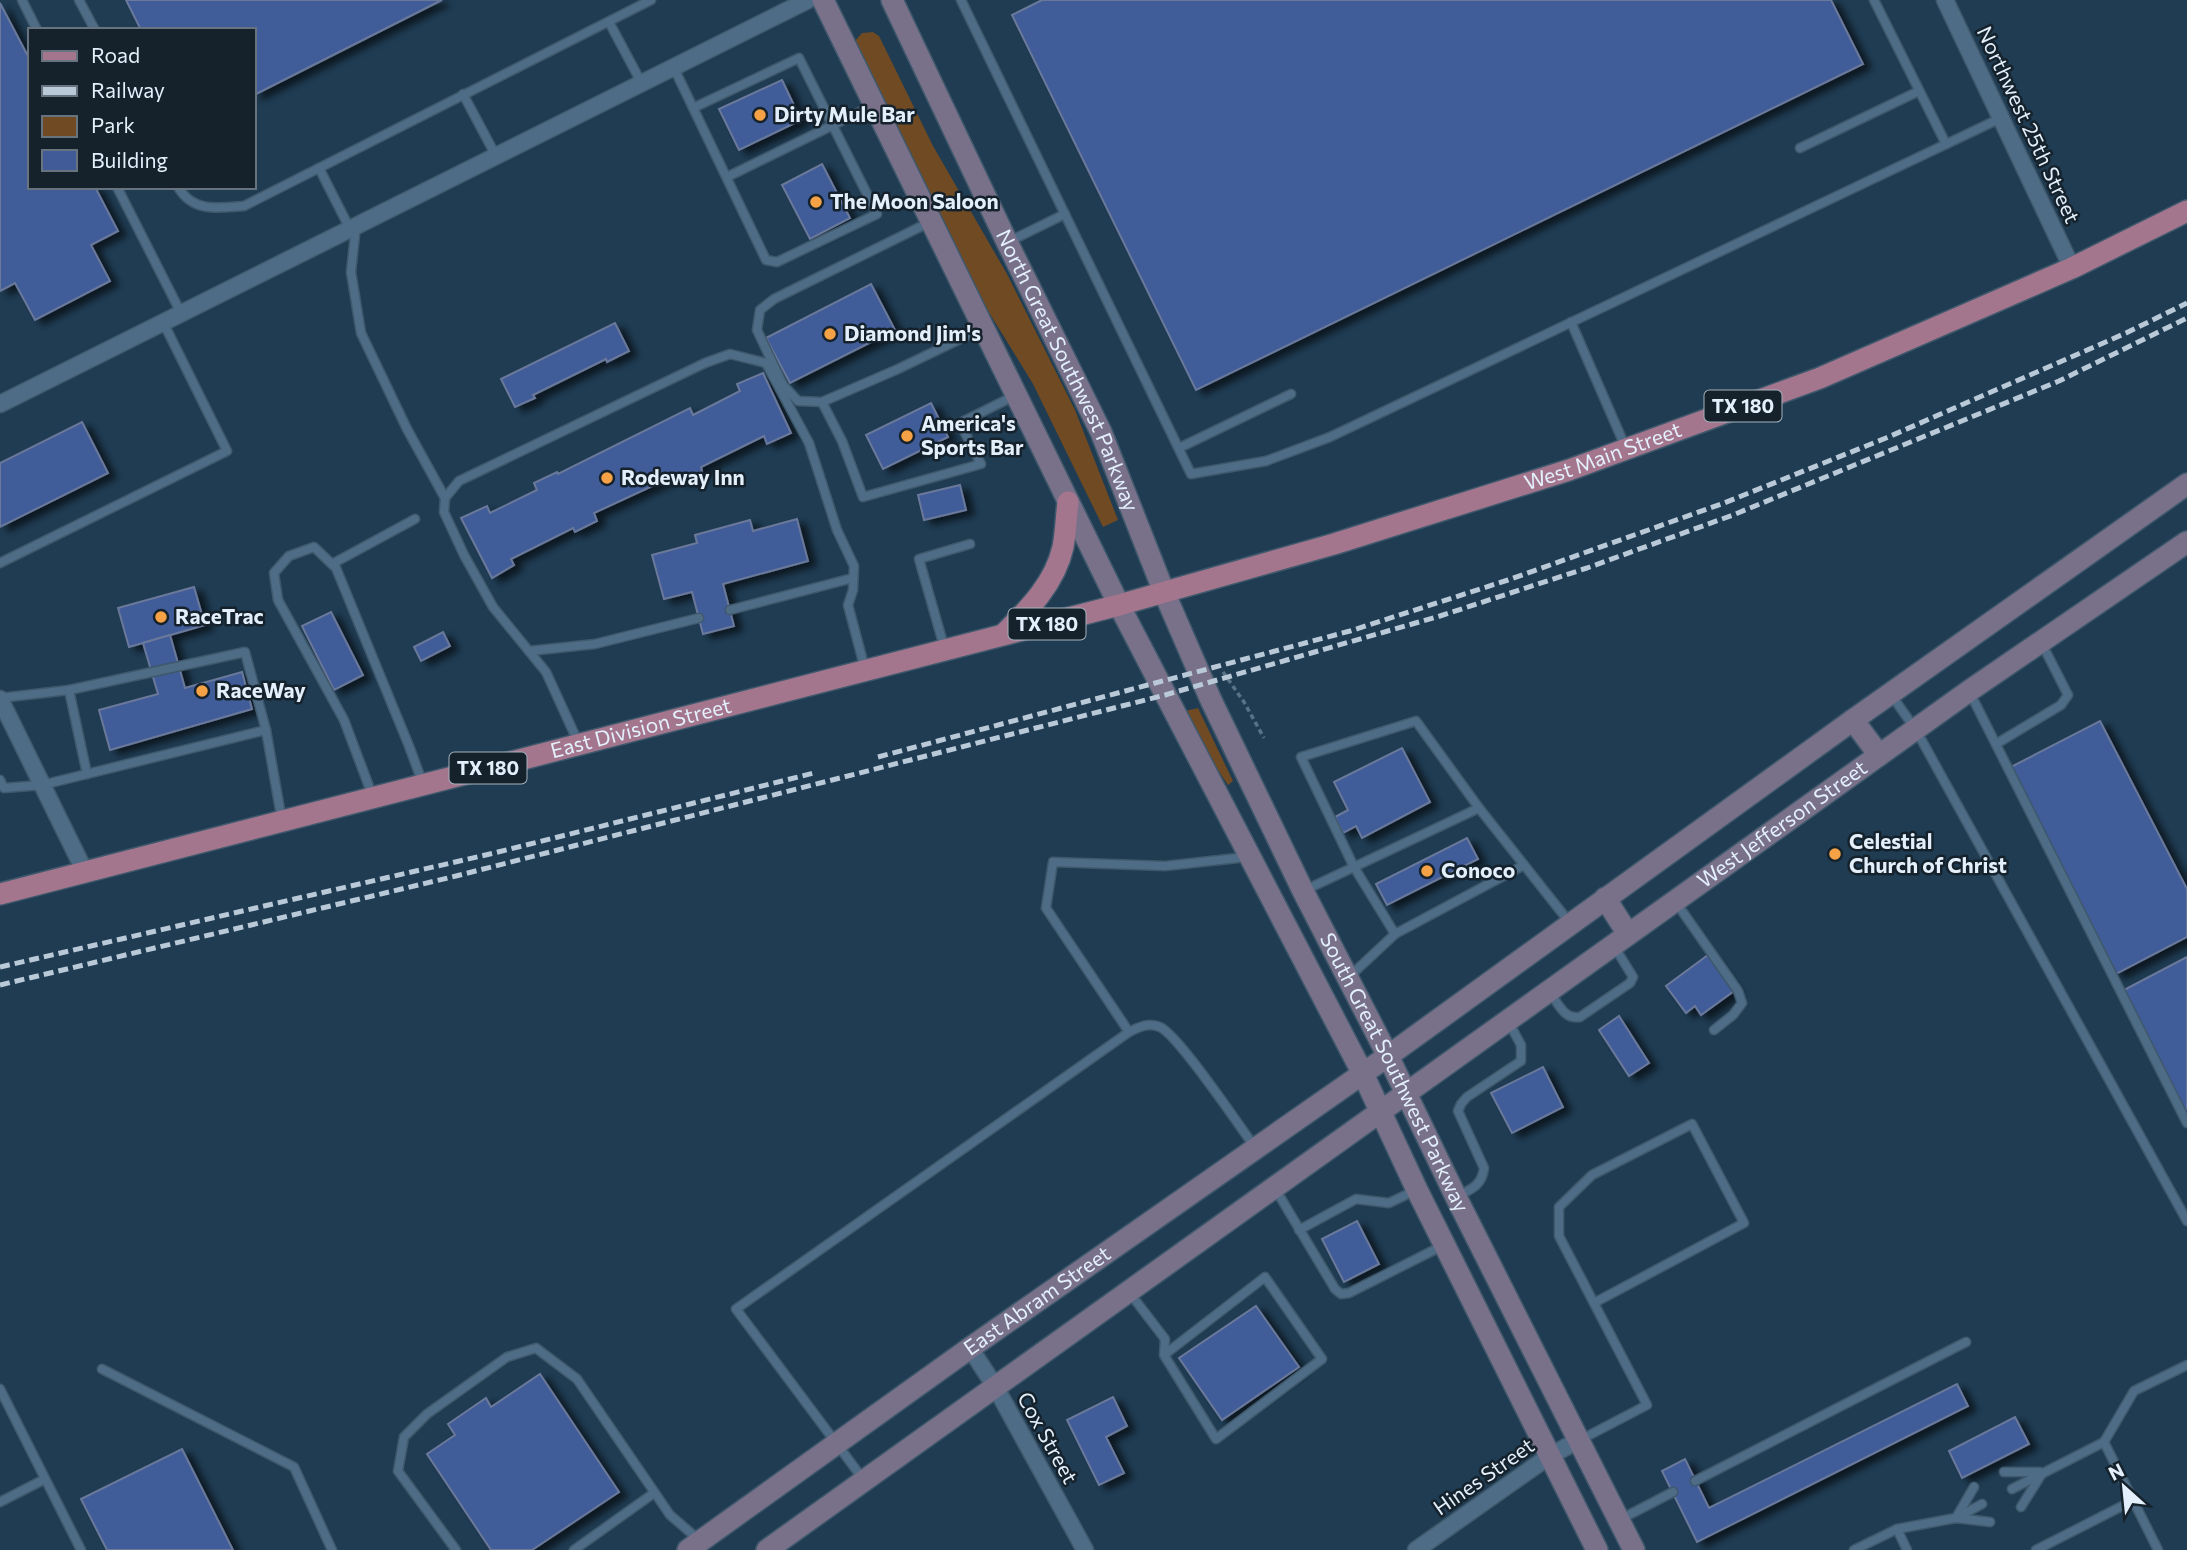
<svg xmlns="http://www.w3.org/2000/svg" width="2187" height="1550" font-family="Commissioner,sans-serif">
<defs>
<filter id="shadow"><feDropShadow dx="8" dy="4.5" stdDeviation="3.5" flood-color="#0009"/></filter>
</defs>
<rect width="100%" height="100%" fill="#1f3c53"/>
<g fill="#6f4a23">
<path d="M873,32L879,36L933,146L1007,274L1075,410L1118,520L1103,527L1033,384L966,275L854,42L862,33Z"/>
<path d="M1198,708L1233,781L1228,785L1209,757L1185,711Z"/>
</g>
<g fill="#415b99" stroke="#6a799a" stroke-width="2" filter="url(#shadow)">
<path d="M126,0H442L254,95V30H141Z"/>
<path d="M1042,0H1831L1863,64L1196,390L1012,15Z"/>
<path d="M0,3L30,60V187H95L118,231L91,245L110,281L35,320L15,283L0,291Z"/>
<path d="M782,80L801,120L739,150L719,109Z"/>
<path d="M822,164L850,218L810,239L782,185Z"/>
<path d="M871,284L895,330L790,383L766,338Z"/>
<path d="M615,323L629,351L607,362L606,359L533,395L535,398L515,407L501,379Z"/>
<path d="M763,373L791,433L767,444L764,436L701,467L702,471L682,481L676,475L594,513L597,521L575,532L573,528L511,559L514,565L492,578L461,518L487,506L490,513L537,490L534,483L557,472L558,474L690,408L693,415L740,391L737,384Z"/>
<path d="M931,403L948,437L883,469L866,435Z"/>
<path d="M82,422L108,473L0,527V463Z"/>
<path d="M960,485L966,510L924,520L918,495Z"/>
<path d="M797,519L808,561L723,584L734,626L703,634L692,592L664,599L652,555L697,543L695,535L750,520L753,531Z"/>
<path d="M194,587L205,625L129,647L118,608Z"/>
<path d="M331,612L363,675L334,690L302,626Z"/>
<path d="M443,632L450,646L421,661L414,647Z"/>
<path d="M170,635L185,688L242,672L252,709L110,750L99,710L158,694L143,643Z"/>
<path d="M2100,721L2187,889V937L2116,974L2009,768Z"/>
<path d="M1402,748L1430,802L1362,838L1356,826L1343,833L1335,817L1348,810L1334,782Z"/>
<path d="M1467,838L1478,859L1387,905L1376,884Z"/>
<path d="M1708,955L1734,991L1701,1015L1695,1006L1686,1013L1666,986Z"/>
<path d="M2187,957V1114L2124,990Z"/>
<path d="M1619,1016L1649,1063L1629,1076L1599,1030Z"/>
<path d="M1543,1067L1563,1107L1512,1133L1491,1093Z"/>
<path d="M1357,1221L1379,1264L1344,1282L1322,1239Z"/>
<path d="M1256,1306L1299,1367L1222,1420L1179,1358Z"/>
<path d="M540,1374L619,1492L532,1550H491L427,1454L455,1435L448,1424L486,1398L491,1407Z"/>
<path d="M1957,1384L1968,1406L1697,1542L1662,1471L1685,1459L1709,1508Z"/>
<path d="M1113,1397L1127,1426L1106,1437L1124,1473L1099,1485L1067,1420Z"/>
<path d="M2015,1417L2029,1444L1962,1478L1949,1451Z"/>
<path d="M182,1449L233,1550H107L81,1499Z"/>
</g>
<g fill="none" stroke-linecap="round" stroke-linejoin="round">
<defs>
<g id="lane">
<path d="M22,0L37,30"/>
<path d="M79,0L95,30"/>
<path d="M961,0L1191,474L1266,461L1330,437L2001,118"/>
<path d="M1874,0L1946,144"/>
<path d="M609,22L641,82"/>
<path d="M673,66L766,260L777,262L877,214L799,58L693,108"/>
<path d="M463,94L496,156"/>
<path d="M1800,148L1919,91"/>
<path d="M319,168L350,229"/>
<path d="M727,177L872,106"/>
<path d="M117,187L181,313"/>
<path d="M178,187C193,213 219,208 244,206L651,0"/>
<path d="M930,222L774,299L760,310L757,330L783,385L798,401L822,402L898,369L983,328"/>
<path d="M356,226L351,272L361,333L407,429L445,498"/>
<path d="M1010,241L1065,214"/>
<path d="M1571,322L1625,446"/>
<path d="M822,402L842,441L863,497L981,464L960,423L1016,395"/>
<path d="M1179,448L1291,394"/>
<path d="M0,563L227,451L163,322"/>
<path d="M332,564L415,519"/>
<path d="M730,610L853,578"/>
<path d="M945,650L919,559L970,544"/>
<path d="M529,651L595,644L699,618"/>
<path d="M1969,691L2187,1123"/>
<path d="M1892,696L1916,730L2187,1221"/>
<path d="M0,698L69,690"/>
<path d="M579,744L546,672L493,607L464,555L444,512L445,498L459,481L705,363L730,354L766,363L809,443L837,530L854,566L853,590L848,605L865,669"/>
<path d="M1996,744L2061,705L2068,695L2041,642"/>
<path d="M87,774L69,690L245,652L266,730"/>
<path d="M0,780L4,788L42,785L266,730L282,821"/>
<path d="M373,797L344,720L278,600L274,573L289,556L314,547L336,568L409,746L423,784"/>
<path d="M1303,891L1354,867L1301,757L1416,721L1479,808"/>
<path d="M1675,901L1738,991L1742,1003L1733,1015L1714,1030"/>
<path d="M1395,934L1524,865"/>
<path d="M1349,977L1395,934L1354,867L1479,808L1570,923"/>
<path d="M1549,991C1558,1003 1564,1020 1580,1017L1630,983L1633,977L1614,946"/>
<path d="M1129,1032C1139,1027 1149,1022 1160,1027C1179,1036 1238,1124 1254,1146"/>
<path d="M1276,1190L1335,1289L1341,1294L1349,1293L1442,1246"/>
<path d="M1458,1196C1472,1189 1482,1185 1484,1168L1458,1111L1461,1104L1467,1097L1521,1061V1045L1508,1021"/>
<path d="M1299,1230L1356,1199L1389,1203L1414,1191"/>
<path d="M1129,1292L1165,1339L1164,1355L1216,1439L1322,1359L1265,1277L1164,1355"/>
<path d="M102,1369L294,1467L332,1550"/>
<path d="M0,1389L81,1550"/>
<path d="M1580,1440L1647,1405L1559,1236V1207L1592,1175L1692,1124L1744,1223L1594,1303"/>
<path d="M2104,1442L2158,1550"/>
<path d="M2004,1472H2040"/>
<path d="M863,1479L736,1309L1129,1032L1046,908L1053,862L1165,866L1247,857"/>
<path d="M1695,1481L1966,1342"/>
<path d="M2012,1489L2104,1442L2134,1391L2187,1365"/>
<path d="M0,1502L45,1479"/>
<path d="M2021,1507L2041,1475"/>
<path d="M1956,1518L1974,1487"/>
<path d="M1956,1518L1990,1522"/>
<path d="M1621,1519L1673,1492"/>
<path d="M1897,1529L1907,1550"/>
<path d="M456,1550L398,1471L404,1437L427,1414L507,1357L536,1348L577,1379L670,1515L698,1539"/>
<path d="M574,1550L654,1493"/>
<path d="M1854,1550L1897,1529L1956,1518L1982,1504"/>
<path d="M2036,1550L2134,1500"/>
</g>
<g id="street">
<path d="M1945,0L2072,268"/>
<path d="M0,404L808,0"/>
<path d="M0,699L85,872"/>
<path d="M970,1348L996,1388L1085,1550"/>
<path d="M1416,1550L1548,1457L1577,1441"/>
</g>
<g id="secondary">
<path d="M823,0L1119,605L1363,1074L1417,1190L1597,1550"/>
<path id="s1" d="M892,0L1007,242L1101,432L1164,592L1210,698L1303,891L1388,1056L1456,1197L1634,1550"/>
<path d="M1853,720L1879,755"/>
<path d="M1605,898L1628,934"/>
<path id="s2" d="M688,1550L970,1348L1388,1056L1853,720L2187,484"/>
<path id="s3" d="M767,1550L1969,691L2187,542"/>
</g>
<g id="primary">
<path d="M1004,634C1029,609 1055,583 1063,547C1066,532 1066,517 1068,502"/>
<path id="s4" d="M0,894L1119,605L1334,544L1569,470L1820,378L2072,268L2187,211"/>
</g>
</defs>
<use href="#lane" stroke="#3f586b" stroke-width="11"/>
<use href="#street" stroke="#3f586b" stroke-width="19"/>
<use href="#secondary" stroke="#3f586b" stroke-width="24"/>
<use href="#primary" stroke="#3f586b" stroke-width="24"/>
<path stroke="#5a7286" stroke-width="3.5" stroke-dasharray="5 3.5" stroke-linecap="butt" d="M1223,672L1244,702L1264,738"/>
<use href="#lane" stroke="#4e6c86" stroke-width="8"/>
<use href="#street" stroke="#4e6c86" stroke-width="16"/>
<use href="#secondary" stroke="#79718a" stroke-width="21"/>
<use href="#primary" stroke="#a4768e" stroke-width="21"/>
<g stroke="#b9c9d7" stroke-width="5" stroke-dasharray="10 5" stroke-linecap="butt">
<path d="M878,757L1350,631L1508,580L1724,503L1886,438L2126,333L2187,303"/>
<path d="M0,967L494,853L814,773"/>
<path d="M0,985L456,876L1165,695L1440,616L1587,568L1733,515L2059,381L2187,318"/>
</g>
</g>
<g fill="#f5a246" stroke="#15222c" stroke-width="2.5">
<circle cx="760" cy="115" r="7"/>
<circle cx="816" cy="202" r="7"/>
<circle cx="830" cy="334" r="7"/>
<circle cx="907" cy="436" r="7"/>
<circle cx="607" cy="478" r="7"/>
<circle cx="161" cy="617" r="7"/>
<circle cx="202" cy="691" r="7"/>
<circle cx="1835" cy="854" r="7"/>
<circle cx="1427" cy="871" r="7"/>
</g>
<g text-anchor="middle" stroke-width="5" stroke-linejoin="round" paint-order="stroke">
<g fill="#15222c" stroke="#a5b2be" stroke-width="2">
<rect x="1704.5" y="390.5" width="77" height="31" rx="5"/>
<rect x="1008.5" y="608.5" width="77" height="31" rx="5"/>
<rect x="449.5" y="752.5" width="77" height="31" rx="5"/>
</g>
<g font-size="19" font-weight="bold" fill="#e3f0fc">
<text x="1743" y="413">TX 180</text>
<text x="1047" y="631">TX 180</text>
<text x="488" y="775">TX 180</text>
</g>
<g font-size="21" font-weight="bold" fill="#e3f0fc" stroke="#15222c" text-anchor="start">
<text x="774" y="122">Dirty Mule Bar</text>
<text x="830" y="209">The Moon Saloon</text>
<text x="844" y="341">Diamond Jim's</text>
<text x="921" y="431">America's<tspan x="921" dy="24">Sports Bar</tspan></text>
<text x="621" y="485">Rodeway Inn</text>
<text x="175" y="624">RaceTrac</text>
<text x="216" y="698">RaceWay</text>
<text x="1849" y="849">Celestial<tspan x="1849" dy="24">Church of Christ</tspan></text>
<text x="1441" y="878">Conoco</text>
</g>
<g font-size="21" fill="#e3f0fc" stroke="#15222c">
<text transform="translate(2028 125) rotate(65)" y="7">Northwest 25th Street</text>
<text dy="7" stroke="none"><textPath href="#s1" startOffset="410">North Great Southwest Parkway</textPath></text>
<text dy="7" stroke="none"><textPath href="#s4" startOffset="1662">West Main Street</textPath></text>
<text dy="7" stroke="none"><textPath href="#s4" startOffset="662">East Division Street</textPath></text>
<text dy="7" stroke="none"><textPath href="#s3" startOffset="1248">West Jefferson Street</textPath></text>
<text dy="7" stroke="none"><textPath href="#s1" startOffset="1185">South Great Southwest Parkway</textPath></text>
<text dy="7" stroke="none"><textPath href="#s2" startOffset="429">East Abram Street</textPath></text>
<text transform="translate(1047 1438) rotate(61)" y="7">Cox Street</text>
<text transform="translate(1484 1477) rotate(-35)" y="7">Hines Street</text>
</g>
</g>
<rect x="28" y="28" width="228" height="161" fill="#15222c" stroke="#67747f" stroke-width="2"/>
<rect x="42" y="51" width="35" height="10" fill="#a4768e" stroke="#67747f" stroke-width="2"/>
<text x="91" y="63" font-size="21" fill="#e3f0fc">Road</text>
<rect x="42" y="86" width="35" height="10" fill="#b9c9d7" stroke="#67747f" stroke-width="2"/>
<text x="91" y="98" font-size="21" fill="#e3f0fc">Railway</text>
<rect x="42" y="116" width="35" height="21" fill="#6f4a23" stroke="#67747f" stroke-width="2"/>
<text x="91" y="133" font-size="21" fill="#e3f0fc">Park</text>
<rect x="42" y="150" width="35" height="21" fill="#415b99" stroke="#67747f" stroke-width="2"/>
<text x="91" y="168" font-size="21" fill="#e3f0fc">Building</text>
<g transform="translate(2124 1487) rotate(333)" stroke="#15222c" stroke-width="5" paint-order="stroke">
<path d="M0-5L12 26L0 18L-12 26Z" fill="#e3f0fc"/>
<text y="-10" font-size="19" font-weight="bold" text-anchor="middle" fill="#e3f0fc">N</text>
</g>
</svg>
